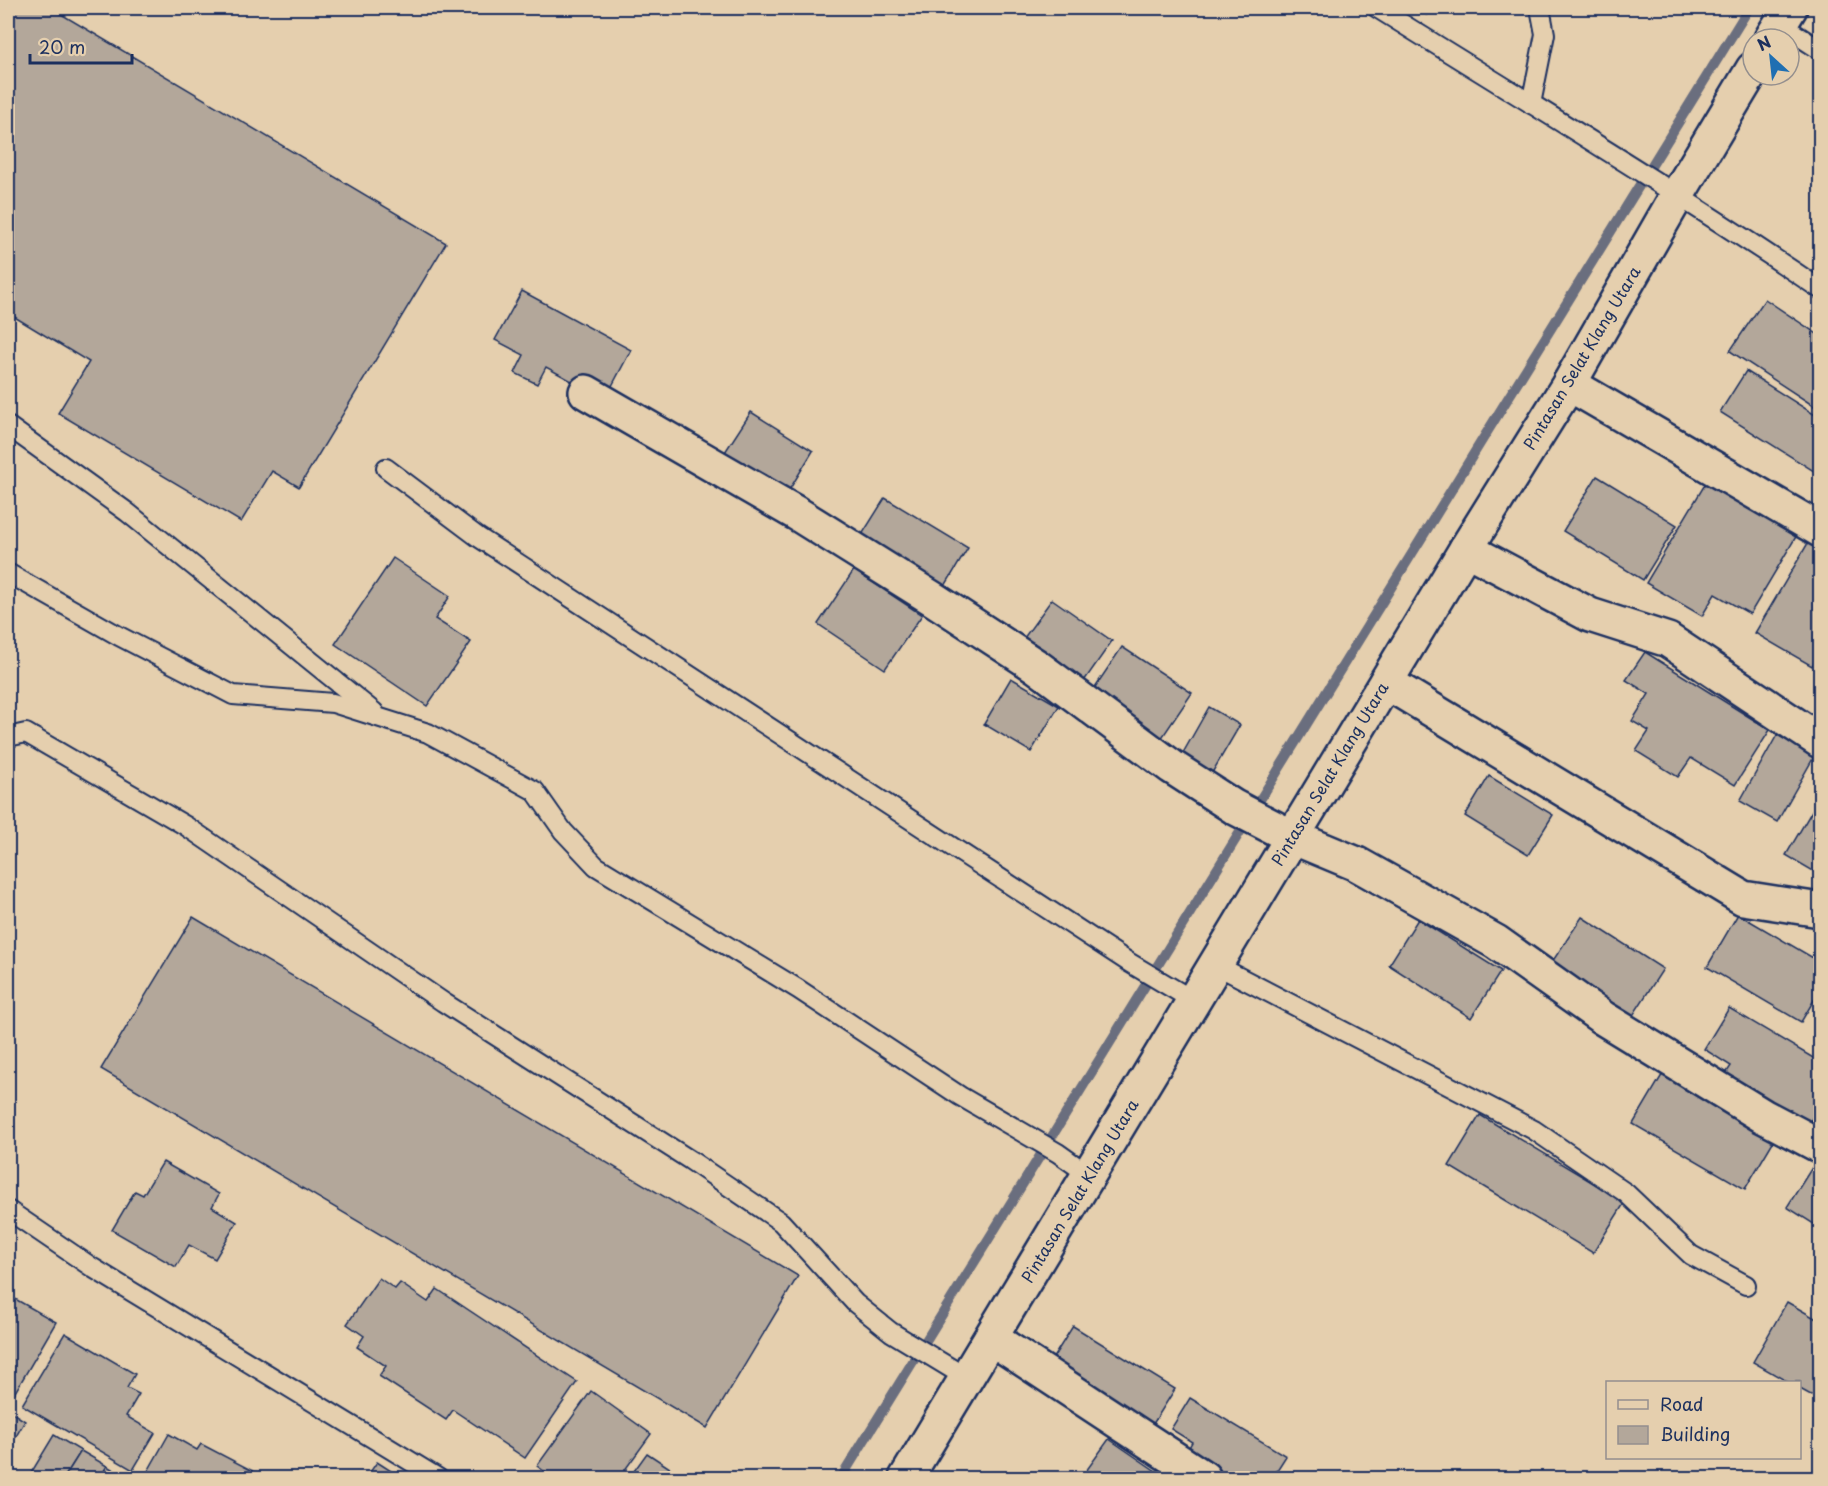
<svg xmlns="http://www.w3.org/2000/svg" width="1828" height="1486" font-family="'Playpen Sans',sans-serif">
<rect width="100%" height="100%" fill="#e5cfae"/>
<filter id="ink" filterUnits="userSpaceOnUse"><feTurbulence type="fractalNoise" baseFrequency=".0167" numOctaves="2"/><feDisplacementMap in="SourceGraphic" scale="12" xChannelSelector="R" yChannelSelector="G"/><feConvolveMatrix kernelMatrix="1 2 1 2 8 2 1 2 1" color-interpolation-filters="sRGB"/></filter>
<g filter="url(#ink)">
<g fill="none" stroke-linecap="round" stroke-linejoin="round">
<path stroke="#6b6e7e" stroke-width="10" d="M841,1478L1749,8"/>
</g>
<g fill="#b3a79a" stroke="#1b2f5e" stroke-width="1.5">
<path d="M8,8H51L446,243L299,487L272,471L241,522L58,413L89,362L8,313Z"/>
<path d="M1413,8H1432L1427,15Z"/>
<path d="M522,291L631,350L605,399L546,367L537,384L515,373L524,355L495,340Z"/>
<path d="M1765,299L1820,336V410L1730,351Z"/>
<path d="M1746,371L1820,418V475L1720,412Z"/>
<path d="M751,412L813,451L788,492L725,452Z"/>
<path d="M1597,476L1677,525L1643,580L1563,531Z"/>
<path d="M1707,481L1797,535L1750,614L1715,594L1702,616L1646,583Z"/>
<path d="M885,498L968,548L942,591L858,541Z"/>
<path d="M1808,543L1820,550V652L1812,666L1755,633Z"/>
<path d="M393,558L450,596L435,619L471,642L427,706L335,644Z"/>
<path d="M854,570L922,615L885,669L818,624Z"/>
<path d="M1052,599L1112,641L1082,684L1021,642Z"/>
<path d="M1122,647L1192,693L1161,739L1091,693Z"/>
<path d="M1645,652L1770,730L1735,785L1691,758L1678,777L1636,751L1649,731L1632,721L1649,694L1626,680Z"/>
<path d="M1011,678L1059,706L1031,752L984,724Z"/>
<path d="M1209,707L1240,725L1209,778L1179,760Z"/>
<path d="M1777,735L1815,755L1777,822L1740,801Z"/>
<path d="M1489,776L1553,815L1528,855L1465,816Z"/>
<path d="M1820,797V875L1786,855Z"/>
<path d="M1738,914L1820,962V990L1801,1022L1707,967Z"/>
<path d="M193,917L798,1276L707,1428L101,1069Z"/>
<path d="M1582,917L1663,969L1630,1020L1548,968Z"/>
<path d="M1418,919L1501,971L1471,1018L1389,965Z"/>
<path d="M1729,1008L1820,1062V1104L1807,1127L1723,1078L1731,1066L1704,1049Z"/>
<path d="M1668,1065L1780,1130L1745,1189L1633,1124Z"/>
<path d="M1820,1111V1133L1811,1127Z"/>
<path d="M1480,1115L1625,1202L1593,1253L1449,1166Z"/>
<path d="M1818,1158L1820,1160V1228L1787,1207Z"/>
<path d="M163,1162L219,1194L212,1207L237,1222L215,1259L189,1245L176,1267L112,1230L135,1191L143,1195Z"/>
<path d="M379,1278L395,1289L400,1283L428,1302L437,1289L577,1382L525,1458L453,1410L446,1420L379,1376L386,1366L357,1347L364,1336L347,1324Z"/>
<path d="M8,1295L56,1322L14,1394L8,1391Z"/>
<path d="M1787,1302L1820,1321V1400L1800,1389V1382H1788L1753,1362Z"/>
<path d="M1073,1326L1175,1389L1153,1424L1051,1361Z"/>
<path d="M65,1333L135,1374L127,1388L139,1394L126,1416L155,1433L133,1470L22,1405Z"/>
<path d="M591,1391L651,1434L619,1478H554L537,1466Z"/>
<path d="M1190,1398L1286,1456L1272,1478H1214L1182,1460L1192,1442L1171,1429Z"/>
<path d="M8,1410L25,1421L8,1450Z"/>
<path d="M169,1434L197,1450L201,1444L266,1478H158L147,1473Z"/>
<path d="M54,1435L81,1451L64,1478H28Z"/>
<path d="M1109,1439L1166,1478H1081Z"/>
<path d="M81,1451L107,1466L100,1478H64Z"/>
<path d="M647,1453L685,1478H629Z"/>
<path d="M377,1462L402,1478H366Z"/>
<path d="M107,1466L127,1478H100Z"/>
</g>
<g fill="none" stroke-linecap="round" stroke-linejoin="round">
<defs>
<g id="lane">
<path d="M1377,8C1526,101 1676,191 1820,289"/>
<path d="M1780,24L1820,50"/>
<path d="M1531,104L1545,34L1540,8"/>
<path d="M8,426L127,512L374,712"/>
<path d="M386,468L478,537L1130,963L1194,1001"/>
<path d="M8,573L119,636L233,695L333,703L428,733L535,791L563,831L596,866L798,989L960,1096L1058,1153L1089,1175"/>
<path d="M8,737L26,733L186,826L443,1002L690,1160L781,1222L855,1303L891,1332L967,1378"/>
<path d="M1216,965L1534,1130L1626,1193L1691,1255L1746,1285"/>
<path d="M8,1210L93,1268L438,1478"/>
</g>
<g id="street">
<path d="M1569,384L1820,530"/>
<path d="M586,392L796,513L935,600L1036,666L1172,767L1234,807L1292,837L1357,864L1496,942L1603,1018L1763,1116L1820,1146"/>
<path d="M1466,549L1590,615L1668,640L1820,741"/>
<path d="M1386,682L1743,898L1820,910"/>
<path d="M991,1338L1204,1478"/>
</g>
<g id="highway">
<path d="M1771,39L1790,8"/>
<path d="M906,1478L1466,549L1569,384L1678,194L1753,69"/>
</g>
</defs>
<use href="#lane" stroke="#1b2f5e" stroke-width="22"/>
<use href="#street" stroke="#1b2f5e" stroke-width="38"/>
<use href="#highway" stroke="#1b2f5e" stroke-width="38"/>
<use href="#lane" stroke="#e5cfae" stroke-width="18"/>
<use href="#street" stroke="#e5cfae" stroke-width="33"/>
<use href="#highway" stroke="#e5cfae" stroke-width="33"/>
</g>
</g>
<g text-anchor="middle" stroke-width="5" stroke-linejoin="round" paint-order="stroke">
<g font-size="16" fill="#1b2f5e" stroke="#e5cfae">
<text transform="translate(1582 358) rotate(-59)" y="6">Pintasan Selat Klang Utara</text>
<text transform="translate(1330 774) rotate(-59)" y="6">Pintasan Selat Klang Utara</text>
<text transform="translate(1080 1191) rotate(-59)" y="6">Pintasan Selat Klang Utara</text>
</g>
</g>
<rect width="1828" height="1486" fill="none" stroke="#e5cfae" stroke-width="30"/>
<rect x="15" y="15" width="1798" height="1456" fill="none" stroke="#1b2f5e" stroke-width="2" filter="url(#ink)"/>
<rect x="1606" y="1381" width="195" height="78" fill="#e5cfae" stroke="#948f8e" stroke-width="1.5"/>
<rect x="1618" y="1400" width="30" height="9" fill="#e5cfae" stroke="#948f8e" stroke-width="1.5"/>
<text x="1660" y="1411" font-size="18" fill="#1b2f5e">Road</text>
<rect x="1618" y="1426" width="30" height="18" fill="#b3a79a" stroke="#948f8e" stroke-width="1.5"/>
<text x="1660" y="1441" font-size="18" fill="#1b2f5e">Building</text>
<g transform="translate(1771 57) rotate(333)"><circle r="28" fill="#e5cfae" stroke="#948f8e" stroke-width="1.5"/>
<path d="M0-4.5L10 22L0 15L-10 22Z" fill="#1f6fb2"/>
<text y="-9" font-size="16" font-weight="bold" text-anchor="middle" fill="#1b2f5e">N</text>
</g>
<path d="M30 54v9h102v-9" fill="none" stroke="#1b2f5e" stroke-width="3"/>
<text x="39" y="54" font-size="18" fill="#1b2f5e" stroke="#e5cfae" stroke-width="4.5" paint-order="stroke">20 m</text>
</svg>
